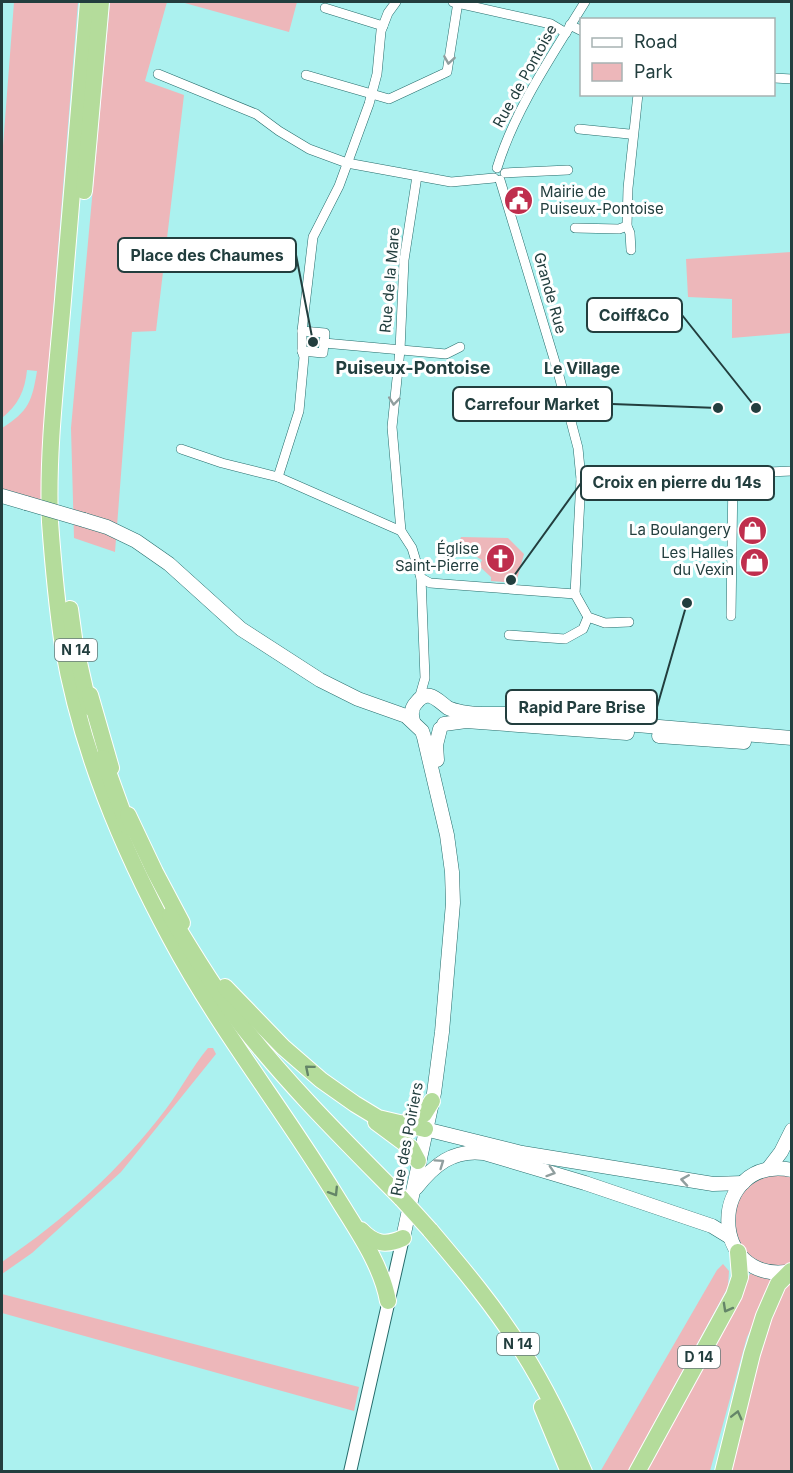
<svg xmlns="http://www.w3.org/2000/svg" width="793" height="1473" font-family="Inter,sans-serif">
<rect width="100%" height="100%" fill="#abf1ef"/>
<g fill="#edb7ba">
<path d="M14,2H78L46,398L44,501L2,490V428C29,411 32,401 37,371L27,370C25,391 18,405 2,418V159Z"/>
<path d="M110,2H167L145,81L184,95L156,331L132,332L115,552L74,538L71,428Z"/>
<path d="M181,2H297L289,32Z"/>
<path d="M791,252V333L732,338V299L688,297L686,259Z"/>
<path d="M461,537L508,538L524,554L516,583L491,581V577L479,566L482,560L458,546Z"/>
<path d="M208,1048H213L216,1054L121,1172L32,1253L2,1274V1262C65,1219 120,1170 166,1109C181,1089 192,1067 208,1048Z"/>
<path d="M766,1176H791V1266C786,1266 779,1268 773,1267C741,1262 721,1223 740,1196C747,1186 755,1181 766,1176Z"/>
<path d="M723,1264L729,1271L728,1287L628,1471L600,1472L717,1270Z"/>
<path d="M754,1273L777,1278L747,1337L710,1471L643,1472L750,1274Z"/>
<path d="M791,1277V1471L729,1472L771,1309Z"/>
<path d="M2,1294L359,1387L354,1411L2,1313Z"/>
</g>
<g fill="none" stroke-linecap="round" stroke-linejoin="round">
<defs>
<g id="minor">
<path d="M453,2L551,24L566,33"/>
<path d="M325,8L383,26"/>
<path d="M570,25L582,31"/>
<path d="M158,74L256,114L279,131L309,149L347,163L451,182L494,178"/>
<path d="M306,75L389,99L447,72L458,2"/>
<path d="M774,78L792,79"/>
<path d="M579,129L629,134L633,133"/>
<path d="M497,168C515,109 553,54 585,2"/>
<path d="M505,173L568,170"/>
<path d="M417,176L404,260L400,350L392,427L401,531L412,548L421,578L425,678L419,699"/>
<path d="M500,180L558,372L578,448L581,479L575,594"/>
<path d="M575,228L619,229L627,226"/>
<path d="M631,250L630,233L627,226L628,188L638,94"/>
<path d="M324,343L446,354L460,347"/>
<path d="M302,351L323,353L325,333L302,331"/>
<path d="M181,449L222,463L278,477L401,531"/>
<path d="M278,477L299,411L304,357L302,351V331L313,237L339,186L369,104L377,74L381,31L388,13L396,2"/>
<path d="M581,479L792,471"/>
<path d="M421,578L430,583L575,594"/>
<path d="M575,594L588,617L605,623L629,622"/>
<path d="M731,616L733,474"/>
<path d="M509,635L565,639L583,629L588,617"/>
</g>
<path id="tertiary" d="M350,1472L403,1238"/>
<g id="secondary">
<path d="M2,496L26,503"/>
<path d="M84,520L107,527L136,541L169,564L241,629L320,680L358,699L406,716L422,731L424,737L447,835L452,872L453,903L442,1032L434,1093L403,1238"/>
<path d="M413,721C411,714 411,708 416,703C428,687 438,701 448,708C452,710 457,711 462,712C476,715 490,714 505,714L792,738"/>
<path d="M444,724L466,721L627,733"/>
<path d="M659,736L744,742"/>
<path d="M437,760L436,745L440,729"/>
<path d="M425,1129L522,1153L713,1184L743,1183"/>
<path d="M768,1169L781,1152L792,1130"/>
<path d="M792,1170C707,1154 707,1287 792,1271"/>
<path d="M416,1188C434,1165 453,1149 484,1153L585,1183L712,1226L730,1237"/>
</g>
<g id="trunk">
<path d="M88,2C80,101 71,200 63,300C57,373 47,448 50,522C53,563 57,606 63,646C81,750 121,846 171,939C219,1029 283,1109 336,1196C356,1229 381,1263 388,1301"/>
<path d="M84,191L101,2"/>
<path d="M70,609L75,645L89,707"/>
<path d="M90,695L111,768"/>
<path d="M103,758L128,827"/>
<path d="M128,815L155,872L182,923"/>
<path d="M170,915C192,952 214,988 240,1023C289,1086 346,1142 402,1199"/>
<path d="M225,987L283,1047L321,1080L355,1104L378,1118L425,1129"/>
<path d="M376,1122L411,1148L418,1161"/>
<path d="M403,1124L424,1114L432,1101"/>
<path d="M361,1230C374,1244 386,1246 403,1238"/>
<path d="M430,1230C463,1269 496,1308 523,1352C547,1390 566,1430 584,1472"/>
<path d="M542,1407L569,1472"/>
<path d="M637,1472L734,1295L740,1277L738,1252"/>
<path d="M723,1472L752,1354L764,1316L778,1284L791,1271"/>
</g>
</defs>
<use href="#minor" stroke="#256c6b" stroke-width="10"/>
<use href="#tertiary" stroke="#256c6b" stroke-width="14"/>
<use href="#secondary" stroke="#256c6b" stroke-width="15"/>
<use href="#trunk" stroke="#fff" stroke-width="18"/>
<use href="#minor" stroke="#fff" stroke-width="9"/>
<use href="#tertiary" stroke="#fff" stroke-width="12"/>
<use href="#secondary" stroke="#fff" stroke-width="14"/>
<use href="#trunk" stroke="#b4dc9b" stroke-width="16"/>
<defs>
<path id="secondary-bridge" d="M26,503L84,520"/>
<path id="trunk-bridge" d="M402,1199L430,1230"/>
</defs>
<use href="#secondary-bridge" stroke="#256c6b" stroke-width="15" stroke-linecap="butt"/>
<use href="#trunk-bridge" stroke="#fff" stroke-width="18" stroke-linecap="butt"/>
<use href="#secondary-bridge" stroke="#fff" stroke-width="14"/>
<use href="#trunk-bridge" stroke="#b4dc9b" stroke-width="16"/>
</g>
<defs><path id="oneway-chevron" d="M-2-3.5L2.5 0L-2 3.5" fill="none" stroke-width="1.6" stroke-linecap="round" stroke-linejoin="round" transform="scale(1.5)"/></defs>
<g stroke="#909e9e">
<use href="#oneway-chevron" transform="translate(449 60) rotate(99)"/>
<use href="#oneway-chevron" transform="translate(394 401) rotate(96)"/>
<use href="#oneway-chevron" transform="translate(440 1163) rotate(-35)"/>
<use href="#oneway-chevron" transform="translate(551 1172) rotate(18)"/>
<use href="#oneway-chevron" transform="translate(685 1180) rotate(-171)"/>
</g>
<g stroke="#648568">
<use href="#oneway-chevron" transform="translate(309 1069) rotate(-140)"/>
<use href="#oneway-chevron" transform="translate(334 1192) rotate(58)"/>
<use href="#oneway-chevron" transform="translate(727 1308) rotate(119)"/>
<use href="#oneway-chevron" transform="translate(737 1415) rotate(-76)"/>
</g>
<defs>
<symbol id="civic-disc" viewBox="-11 -11 22 22"><circle r="9.5" fill="#bf2e4d" stroke="#fff"/><path d="M-.6-6.5H3V-4.5H.6V-3L4-1V1h2V6H-6V1h2V-1L-.6-3ZM-1.2 2.5V6h2.4V2.5Z" fill="#fff"/></symbol>
<symbol id="shop-disc" viewBox="-11 -11 22 22"><circle r="9.5" fill="#bf2e4d" stroke="#fff"/><path d="M-5-2.5h2.3a2.7 3.5 0 0 1 5.4 0H5L5.5 6h-11ZM-1.5-2.5h3a1.5 2.3 0 0 0-3 0Z" fill="#fff"/></symbol>
<symbol id="church-disc" viewBox="-11 -11 22 22"><circle r="9.5" fill="#bf2e4d" stroke="#fff"/><path d="M-1.2-6h2.4v3.5h3.3v2.4h-3.3V6h-2.4V-.1h-3.3v-2.4h3.3Z" fill="#fff"/></symbol>
</defs>
<g fill-rule="evenodd">
<use href="#civic-disc" x="502" y="184" width="33" height="33"/>
<use href="#shop-disc" x="736" y="514" width="33" height="33"/>
<use href="#church-disc" x="484" y="542" width="33" height="33"/>
<use href="#shop-disc" x="738" y="546" width="33" height="33"/>
</g>
<g text-anchor="middle" stroke-width="6" stroke-linejoin="round" paint-order="stroke">
<g fill="#fff" stroke="#647878" stroke-width="1.5">
<rect x="55" y="639" width="42" height="22" rx="4.5"/>
<rect x="497" y="1333" width="42" height="22" rx="4.5"/>
<rect x="678" y="1346" width="42" height="22" rx="4.5"/>
</g>
<g font-size="14" font-weight="bold" fill="#223e3e">
<text x="76" y="655">N 14</text>
<text x="518" y="1349">N 14</text>
<text x="699" y="1362">D 14</text>
</g>
<g font-size="15" fill="#223e3e" stroke="#fff">
<text transform="translate(525 76) rotate(-61)" y="5">Rue de Pontoise</text>
<text transform="translate(390 280) rotate(-85)" y="5">Rue de la Mare</text>
<text transform="translate(550 293) rotate(74)" y="5">Grande Rue</text>
<text transform="translate(407 1139) rotate(-79)" y="5">Rue des Poiriers</text>
</g>
<g font-size="15" fill="#223e3e" stroke="#fff" text-anchor="end">
<text x="540" y="197" text-anchor="start">Mairie de<tspan x="540" dy="17">Puiseux-Pontoise</tspan></text>
<text x="731" y="535">La Boulangery</text>
<text x="479" y="554">Église<tspan x="479" dy="17">Saint-Pierre</tspan></text>
<text x="734" y="558">Les Halles<tspan x="734" dy="17">du Vexin</tspan></text>
</g>
<g font-size="16" font-weight="bold" fill="#223e3e" stroke="#fff">
<text x="582" y="374">Le Village</text>
</g>
<g font-size="18" font-weight="bold" fill="#223e3e" stroke="#fff">
<text x="413" y="374">Puiseux-Pontoise</text>
</g>
</g>
<path fill="none" stroke="#223e3e" stroke-width="2" d="M313 342L296 255M756 408L682 315M718 408L612 404M511 580L581 483M687 603L657 707"/>
<g fill="#223e3e" stroke="#fff" stroke-width="2">
<circle cx="313" cy="342" r="6"/>
<circle cx="756" cy="408" r="6"/>
<circle cx="718" cy="408" r="6"/>
<circle cx="511" cy="580" r="6"/>
<circle cx="687" cy="603" r="6"/>
</g>
<g fill="#fff" stroke="#223e3e" stroke-width="2">
<rect x="118" y="238" width="178" height="34" rx="6"/>
<rect x="587" y="298" width="95" height="34" rx="6"/>
<rect x="453" y="387" width="159" height="34" rx="6"/>
<rect x="581" y="466" width="193" height="34" rx="6"/>
<rect x="506" y="690" width="151" height="34" rx="6"/>
</g>
<g font-size="16" text-anchor="middle" font-weight="bold" fill="#223e3e">
<text x="207" y="261">Place des Chaumes</text>
<text x="634" y="321">Coiff&amp;Co</text>
<text x="532" y="410">Carrefour Market</text>
<text x="677" y="488">Croix en pierre du 14s</text>
<text x="582" y="713">Rapid Pare Brise</text>
</g>
<rect width="793" height="1473" fill="none" stroke="#223e3e" stroke-width="6"/>
<rect x="580" y="18" width="195" height="78" fill="#ffffff" stroke="#a7b2b2" stroke-width="1.5"/>
<rect x="592" y="38" width="30" height="9" fill="#ffffff" stroke="#a7b2b2" stroke-width="1.5"/>
<text x="634" y="48" font-size="18" fill="#223e3e">Road</text>
<rect x="592" y="63" width="30" height="18" fill="#edb7ba" stroke="#a7b2b2" stroke-width="1.5"/>
<text x="634" y="78" font-size="18" fill="#223e3e">Park</text>
</svg>
